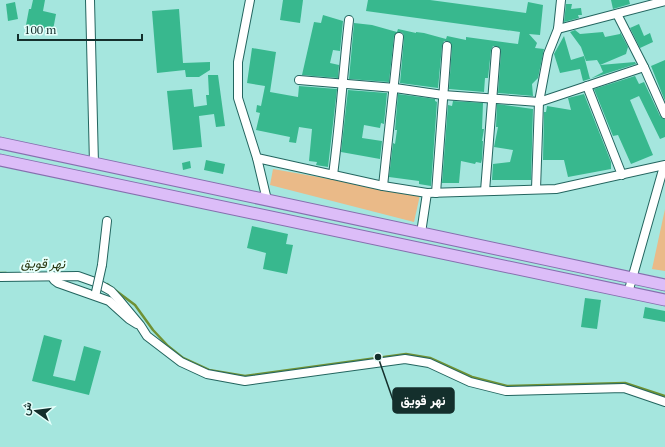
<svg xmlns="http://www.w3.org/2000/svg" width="665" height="447" font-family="'PT Serif',Vazirmatn,serif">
<rect width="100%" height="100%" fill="#a5e6de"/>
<g fill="#eaba88">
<path d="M273,169L420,195L414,222L270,185Z"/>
<path d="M665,209V271L652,269Z"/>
</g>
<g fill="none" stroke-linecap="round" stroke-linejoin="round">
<g stroke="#6f9134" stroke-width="2.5">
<path d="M0,273H6"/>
<path d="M107,284L135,305L153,330L168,346L183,358L209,370L245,376L406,354L430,358L472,377L507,386L625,383L665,396"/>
</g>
</g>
<g fill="#38b88e">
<path d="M33,0H45L43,11L56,14L53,30L26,25L29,9H31Z"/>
<path d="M283,0H303L300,23L280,20Z"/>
<path d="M368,0H430L526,13L528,2L543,5L540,35L529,34L537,43L535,48L544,49L538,78L532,84L533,96L498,93L501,51L497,46H493L491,50L488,78H485L484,92L449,89L452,46L448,41H444L442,46L438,88L400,83L404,38L403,33L399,32L394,36L389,82L349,79L354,23L372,25L397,32L398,29L416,33V32L424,33L446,39L447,36L466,40V37L518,44L520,32L366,11Z"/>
<path d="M611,0H629L630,4L613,9Z"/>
<path d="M15,2L18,19L8,21L6,4Z"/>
<path d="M566,4H572L571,9L581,8L582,15H578L579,18L564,22Z"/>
<path d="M179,9L183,63L210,62V70L199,77H186L185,70L157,73L152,11Z"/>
<path d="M323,15L343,21L340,51L333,50L330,63L339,65L338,78L302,75L314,22L321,23Z"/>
<path d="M639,24L644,36L650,33L653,42L640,48L630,28Z"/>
<path d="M575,30L580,34L603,32L605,37L620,34V32L628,47L626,54L600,65L597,60L586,61L581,47L570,32Z"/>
<path d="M564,36L571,60L584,56L590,79L603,72L600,65L635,62L636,64L583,81L580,69L560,73L554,54Z"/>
<path d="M252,48L276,52L270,92L298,97L299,86L337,89L328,167L316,165L317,162L309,161L312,129L299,127L296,143L289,142L290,137L256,130L260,113L256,112L257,105L261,106L265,86L247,83Z"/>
<path d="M665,60V101L651,66Z"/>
<path d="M208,75H218L225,126L216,127L214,114L199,116L202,147L173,150L167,91L192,89L194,107L207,105L206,95H209Z"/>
<path d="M635,76L639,84L644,82L660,116L665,119V137L660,139L639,96L630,100L653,155L631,164L618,135L613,136L594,89Z"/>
<path d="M348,90L387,93L384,124L381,123L380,128L364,125L362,138L382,141L380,159L341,152Z"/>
<path d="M398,94L435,99V101L437,102L431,186L419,184V181L389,177L393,143L395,144L397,130H395Z"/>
<path d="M584,94L611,162V169L568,177L564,160H543L544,112H546L547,106L571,110L568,98Z"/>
<path d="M453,101L483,103L482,129H484L482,141H483L482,159L481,163L476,162L475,164L461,161L459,183H442L448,105L452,106Z"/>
<path d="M497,104L533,109L531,180H492L493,164L510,162L513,150L494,147L498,127H496Z"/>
<path d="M206,160L225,164L223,174L204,170Z"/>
<path d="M190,161L191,168L183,170L182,163Z"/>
<path d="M252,226L288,234L286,244L293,245L287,274L263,269L266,253L247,248Z"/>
<path d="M585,298L601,300L597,329L581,327Z"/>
<path d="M645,307L665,311V322L643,318Z"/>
<path d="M44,335L62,340L53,376L75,381L84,346L101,351L89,395L32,381Z"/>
</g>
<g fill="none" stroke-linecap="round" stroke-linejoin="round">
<defs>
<g id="minor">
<path d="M90,0L94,164"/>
<path d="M250,0L238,62V98L257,158L383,186L427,193"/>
<path d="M617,14L644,67L665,114"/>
<path d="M558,29L665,1"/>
<path d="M299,80L395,88L443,95L539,102L644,67"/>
<path d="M587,86L622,175"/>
<path d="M257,158L267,200"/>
<path d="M333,175C340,123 343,72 349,20"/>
<path d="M383,186L399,37"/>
<path d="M536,189L539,102L548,54L558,29L561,0"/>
<path d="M485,191L496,51"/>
<path d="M436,193L447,46"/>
<path d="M421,233L427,193L556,189L665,165"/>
<path d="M102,265L107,221"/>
<path d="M51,275L54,280L58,283L109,301L129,319L137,324"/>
<path d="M0,277L78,276L95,282L111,291L120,301L140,325L147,336L181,362L207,374L245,381L405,359L429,363L470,382L506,391L624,388L665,402"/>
<path d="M628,293L664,166"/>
</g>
<g id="major">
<path d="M0,143L665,285"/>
<path d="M0,160L665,300"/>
</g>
</defs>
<use href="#minor" stroke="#23655f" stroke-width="10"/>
<use href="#major" stroke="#866fae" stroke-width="13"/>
<use href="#minor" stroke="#fff" stroke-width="8"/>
<use href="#major" stroke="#dcbdf8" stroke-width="11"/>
<defs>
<path id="minor-bridge" d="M96,292L102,265"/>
</defs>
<use href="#minor-bridge" stroke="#23655f" stroke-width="10" stroke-linecap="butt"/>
<use href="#minor-bridge" stroke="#fff" stroke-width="8"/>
</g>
<g text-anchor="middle" stroke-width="4" stroke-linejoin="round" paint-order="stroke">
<g font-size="13" font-style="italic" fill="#27350e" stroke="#e5fffb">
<text transform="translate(43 263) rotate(1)" y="5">نهر قويق</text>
</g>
</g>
<path fill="none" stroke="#142f2c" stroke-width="1.5" d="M378 357L393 400"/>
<circle fill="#142f2c" stroke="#e5fffb" stroke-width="1.5" cx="378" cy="357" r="4"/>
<rect fill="#142f2c" stroke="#142f2c" stroke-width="1.5" x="393" y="388" width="61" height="25" rx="4"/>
<g font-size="13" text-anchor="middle" font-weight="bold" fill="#fff">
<text x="423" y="405">نهر قويق</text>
</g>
<g transform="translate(36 411) rotate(284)" stroke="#e5fffb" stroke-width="3" paint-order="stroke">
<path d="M0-3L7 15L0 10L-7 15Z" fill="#142f2c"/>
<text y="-6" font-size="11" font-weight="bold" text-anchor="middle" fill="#142f2c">ش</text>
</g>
<path d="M18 34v6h124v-6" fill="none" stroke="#142f2c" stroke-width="2"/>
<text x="24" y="34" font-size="12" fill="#142f2c" stroke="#e5fffb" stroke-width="3" paint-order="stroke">100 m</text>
</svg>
